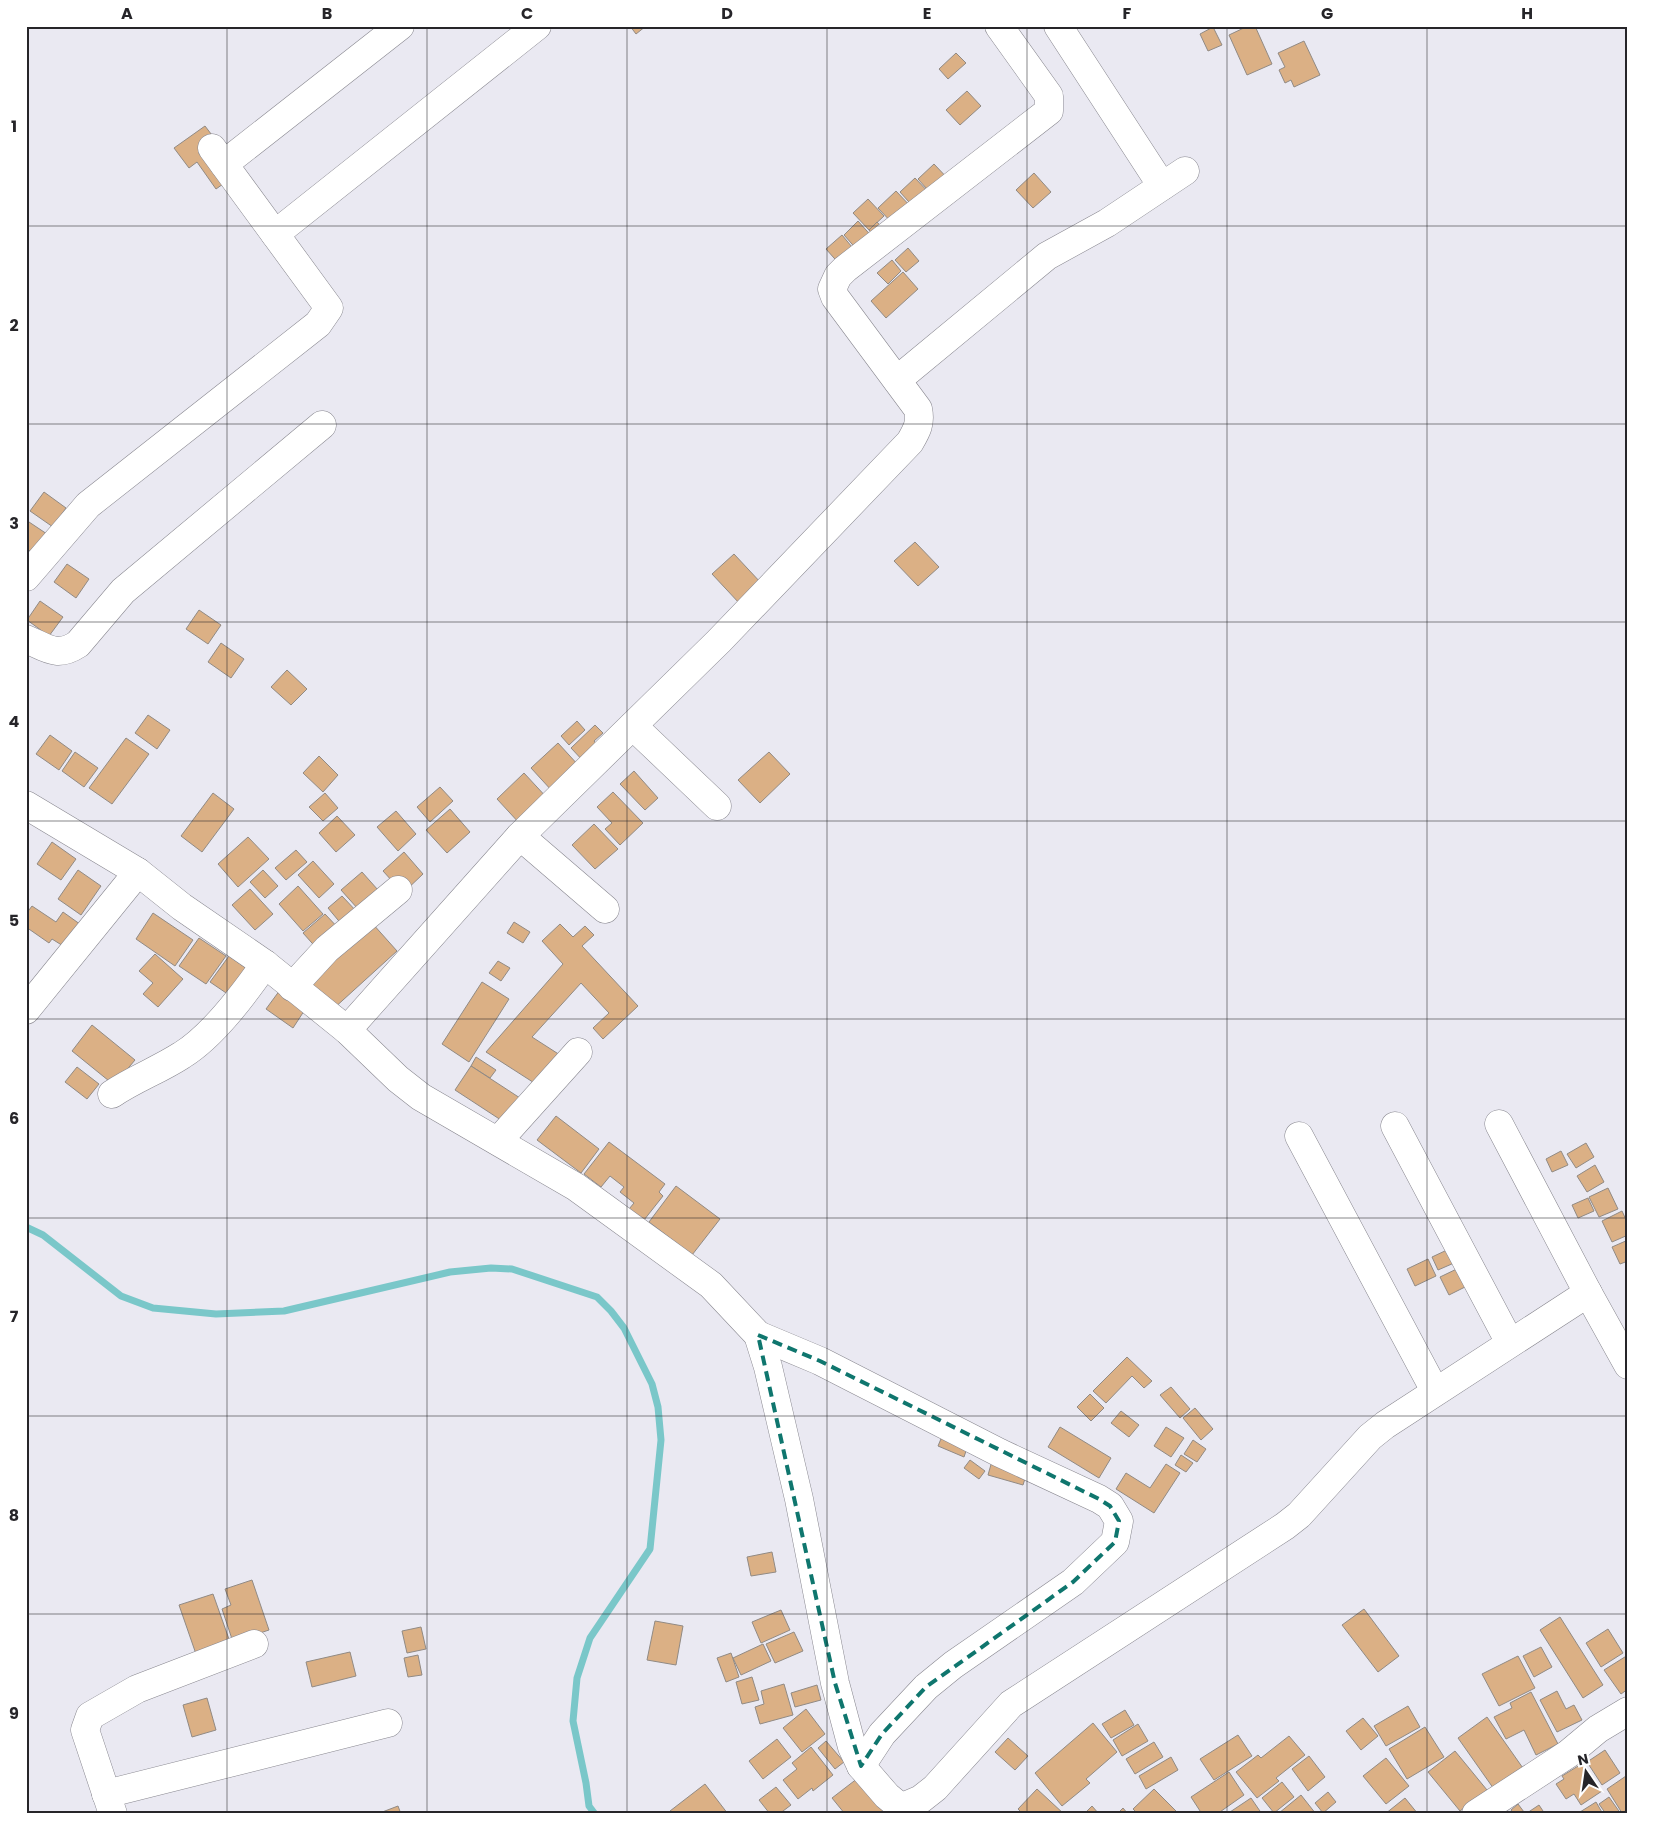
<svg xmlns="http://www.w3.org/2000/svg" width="1654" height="1840" font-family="Poppins,sans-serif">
<rect width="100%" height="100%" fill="#eae9f2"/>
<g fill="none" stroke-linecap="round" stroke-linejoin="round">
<path stroke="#7ac7c9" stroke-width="7" d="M26,1227L43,1235L121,1296L153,1308L216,1314L284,1311L450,1272L491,1268L512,1269L597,1297L611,1311L624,1328L652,1384L658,1407L661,1440L650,1549L590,1638L577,1678L573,1721L586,1783L589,1806L595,1814"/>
</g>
<g fill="#dbb085" stroke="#918a84">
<path d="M630,26H646L636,34Z"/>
<path d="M1248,26H1255L1272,64L1247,75L1229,35Z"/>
<path d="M1213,27L1222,45L1208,51L1200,34Z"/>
<path d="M1304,41L1320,75L1294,87L1291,80L1285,83L1279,70L1285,67L1278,53Z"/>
<path d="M956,53L966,63L948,79L939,69Z"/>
<path d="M967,91L981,106L960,125L946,110Z"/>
<path d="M205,126L240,172L216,189L197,162L189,168L174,148Z"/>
<path d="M934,164L952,183L935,198L918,179Z"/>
<path d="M1034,173L1051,192L1033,208L1016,190Z"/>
<path d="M915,178L933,197L917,211L900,192Z"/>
<path d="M896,191L913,209L895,226L878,208Z"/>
<path d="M868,199L884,216L869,230L853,213Z"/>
<path d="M858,221L874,239L859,252L844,235Z"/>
<path d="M877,222L888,234L879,242L869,230Z"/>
<path d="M842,235L857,253L842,267L826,249Z"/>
<path d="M908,248L919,261L906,272L895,260Z"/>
<path d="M892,260L901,271L888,284L877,273Z"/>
<path d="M903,272L918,289L886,318L871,301Z"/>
<path d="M44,492L66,508L53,527L30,511Z"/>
<path d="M26,520L47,534L33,553L26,548Z"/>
<path d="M915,542L939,567L918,586L894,561Z"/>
<path d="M734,554L762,584L740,604L712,574Z"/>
<path d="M67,564L89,579L76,598L54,582Z"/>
<path d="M40,601L63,617L49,636L27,620Z"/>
<path d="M199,610L221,625L208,644L186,629Z"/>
<path d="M221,643L244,659L231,678L208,662Z"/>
<path d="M287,670L307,689L291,705L271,687Z"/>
<path d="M148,715L170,730L157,749L135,733Z"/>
<path d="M577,721L585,730L569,745L561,736Z"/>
<path d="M595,725L603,733L594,741L602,750L586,764L571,748Z"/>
<path d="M50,735L72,751L59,770L36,754Z"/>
<path d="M126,738L149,754L112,804L89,788Z"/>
<path d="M558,743L580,767L553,792L531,768Z"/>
<path d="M75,752L98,768L84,787L62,771Z"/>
<path d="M769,752L790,774L760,803L738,780Z"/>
<path d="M319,756L338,775L323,792L303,773Z"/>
<path d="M634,771L658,798L645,810L620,784Z"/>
<path d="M524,773L549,800L521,825L497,799Z"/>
<path d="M440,787L453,801L430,822L417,807Z"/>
<path d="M613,792L643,823L620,845L605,829L612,823L597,807Z"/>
<path d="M213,793L234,809L202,852L181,836Z"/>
<path d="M325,793L338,808L323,821L309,807Z"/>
<path d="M450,809L470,832L447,853L426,830Z"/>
<path d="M396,811L416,834L398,851L377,827Z"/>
<path d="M337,816L355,835L336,852L319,833Z"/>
<path d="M594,824L618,849L595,869L572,845Z"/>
<path d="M248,837L269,859L238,887L218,864Z"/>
<path d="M52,842L76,859L61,880L37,864Z"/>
<path d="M296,850L307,862L286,880L275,868Z"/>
<path d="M404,852L423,874L403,893L383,871Z"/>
<path d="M313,861L334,884L319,898L298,875Z"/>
<path d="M78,870L101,886L81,915L58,899Z"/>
<path d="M263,870L278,886L265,898L250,882Z"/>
<path d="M362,872L378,890L358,909L341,890Z"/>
<path d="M298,886L323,914L303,931L279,904Z"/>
<path d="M250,889L273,914L255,930L232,905Z"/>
<path d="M342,896L358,913L343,926L328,908Z"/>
<path d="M32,906L56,922L63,912L84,927L68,949L52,939L49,943L26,927V914Z"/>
<path d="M153,913L193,940L175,966L136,939Z"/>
<path d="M325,914L342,932L320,952L303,933Z"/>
<path d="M514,922L530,932L523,943L507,933Z"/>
<path d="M372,923L397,951L332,1010L306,982Z"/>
<path d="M560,924L573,937L585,926L594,935L582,946L638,1006L603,1039L593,1028L609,1013L581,983L532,1037L560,1055L539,1086L486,1052L563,964L542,941Z"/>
<path d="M199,938L226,956L206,984L179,966Z"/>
<path d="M155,954L183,979L158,1007L143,994L153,983L139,971Z"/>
<path d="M229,956L253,973L235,999L210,982Z"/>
<path d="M498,961L510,968L501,981L489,973Z"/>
<path d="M482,982L509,999L469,1062L442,1044Z"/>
<path d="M280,990L306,1008L293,1028L266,1009Z"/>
<path d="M92,1025L135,1060L114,1085L72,1051Z"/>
<path d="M476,1057L496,1070L490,1078L471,1066Z"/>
<path d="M471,1066L520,1098L504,1122L455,1090Z"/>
<path d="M77,1067L99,1084L87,1099L65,1082Z"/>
<path d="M556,1116L599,1149L581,1173L537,1140Z"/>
<path d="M609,1142L665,1184L659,1192L663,1196L644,1220L629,1209L634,1203L620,1192L624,1187L610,1176L601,1187L584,1174Z"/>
<path d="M1586,1143L1594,1157L1576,1168L1567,1154Z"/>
<path d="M1561,1151L1568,1165L1552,1172L1546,1159Z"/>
<path d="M1595,1165L1604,1182L1587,1192L1577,1176Z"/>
<path d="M676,1186L720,1219L692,1255L649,1222Z"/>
<path d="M1608,1188L1618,1209L1599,1217L1589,1197Z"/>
<path d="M1588,1198L1594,1211L1578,1218L1572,1205Z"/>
<path d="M1622,1211L1628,1224V1235L1612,1242L1602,1221Z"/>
<path d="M1628,1240V1261L1620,1264L1612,1247Z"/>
<path d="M1447,1250L1454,1263L1438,1270L1432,1257Z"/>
<path d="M1428,1259L1436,1276L1415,1286L1407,1269Z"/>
<path d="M1463,1266L1471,1284L1449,1295L1440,1277Z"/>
<path d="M1127,1357L1152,1381L1144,1388L1132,1376L1106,1403L1093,1391Z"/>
<path d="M1171,1387L1190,1409L1180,1418L1160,1395Z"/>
<path d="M1090,1394L1104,1408L1091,1421L1077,1407Z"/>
<path d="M1195,1408L1213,1429L1201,1440L1183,1418Z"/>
<path d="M1121,1411L1139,1425L1129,1437L1111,1423Z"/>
<path d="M1060,1427L1111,1458L1099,1478L1048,1447Z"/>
<path d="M1166,1427L1184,1438L1171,1457L1154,1446Z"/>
<path d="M943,1434L968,1445L964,1457L938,1446Z"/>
<path d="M1193,1440L1206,1449L1197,1462L1184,1454Z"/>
<path d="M1181,1455L1193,1463L1186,1472L1175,1465Z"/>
<path d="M970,1460L985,1471L979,1479L964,1468Z"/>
<path d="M992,1461L1027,1472L1023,1485L988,1475Z"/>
<path d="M1166,1464L1180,1473L1154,1513L1116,1489L1126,1473L1150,1488Z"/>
<path d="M772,1552L776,1572L751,1576L747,1557Z"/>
<path d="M252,1580L269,1630L233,1642L222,1609L231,1605L225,1589Z"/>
<path d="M213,1594L230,1642L196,1654L179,1605Z"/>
<path d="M1364,1609L1399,1656L1378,1672L1342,1625Z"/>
<path d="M781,1610L790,1630L761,1643L752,1622Z"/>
<path d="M1560,1617L1603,1685L1583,1698L1540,1630Z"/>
<path d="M655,1621L683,1626L676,1665L647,1660Z"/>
<path d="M421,1627L426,1649L407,1653L402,1631Z"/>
<path d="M1608,1629L1623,1653L1601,1667L1586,1643Z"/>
<path d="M794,1632L803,1651L775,1663L766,1644Z"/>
<path d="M763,1644L771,1661L741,1675L733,1658Z"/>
<path d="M1541,1647L1552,1667L1534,1677L1523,1656Z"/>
<path d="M350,1652L356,1676L312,1687L306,1662Z"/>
<path d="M731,1653L739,1677L726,1682L717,1658Z"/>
<path d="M418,1655L422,1675L408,1677L404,1658Z"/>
<path d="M1628,1655V1689L1621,1694L1604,1670Z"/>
<path d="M1518,1656L1535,1688L1499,1706L1482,1674Z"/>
<path d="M752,1677L759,1700L742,1704L736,1682Z"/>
<path d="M784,1684L793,1715L760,1724L755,1707L764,1704L761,1691Z"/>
<path d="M817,1685L821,1700L795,1707L791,1693Z"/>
<path d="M1557,1691L1566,1709L1574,1705L1582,1720L1557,1732L1540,1700Z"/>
<path d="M1531,1692L1558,1744L1536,1755L1524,1730L1506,1739L1494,1717L1512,1708L1510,1703Z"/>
<path d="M207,1698L216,1730L192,1737L183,1705Z"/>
<path d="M1408,1706L1420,1727L1386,1746L1374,1726Z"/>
<path d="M806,1709L825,1734L802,1752L783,1728Z"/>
<path d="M1125,1710L1134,1725L1111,1738L1102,1724Z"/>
<path d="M1487,1717L1525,1771L1496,1792L1458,1738Z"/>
<path d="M1363,1718L1378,1736L1361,1750L1346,1731Z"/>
<path d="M1093,1723L1117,1752L1086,1779L1090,1783L1062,1806L1035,1773Z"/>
<path d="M1138,1724L1148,1741L1122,1756L1113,1740Z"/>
<path d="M1425,1727L1444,1757L1407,1779L1389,1749Z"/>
<path d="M1238,1735L1252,1756L1214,1780L1200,1759Z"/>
<path d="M1289,1736L1305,1755L1276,1778L1279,1781L1257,1798L1236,1772L1258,1755L1261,1758Z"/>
<path d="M1008,1738L1028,1756L1015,1770L995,1752Z"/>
<path d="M777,1739L791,1757L763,1779L749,1761Z"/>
<path d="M826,1741L844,1762L835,1769L818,1748Z"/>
<path d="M1154,1742L1163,1757L1135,1774L1126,1759Z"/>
<path d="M811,1747L833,1775L813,1791L812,1788L798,1799L783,1780L797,1769L792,1763Z"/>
<path d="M1605,1750L1620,1773L1602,1785L1587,1762Z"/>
<path d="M1455,1751L1487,1790L1460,1811L1428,1772Z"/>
<path d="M1309,1756L1325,1777L1308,1791L1292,1769Z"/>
<path d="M1171,1757L1178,1770L1146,1789L1139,1776Z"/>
<path d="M1386,1758L1409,1786L1386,1804L1363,1776Z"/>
<path d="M1583,1763L1602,1791L1581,1805L1574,1794L1566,1799L1556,1784L1564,1779L1562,1776Z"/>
<path d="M1229,1772L1244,1795L1217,1814H1202L1191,1797Z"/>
<path d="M1626,1776L1628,1809L1622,1813L1607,1789Z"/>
<path d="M858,1778L886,1814H845L832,1798Z"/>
<path d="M1282,1782L1294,1797L1274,1813L1262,1798Z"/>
<path d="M705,1784L728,1814H672L670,1811Z"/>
<path d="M776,1787L791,1805L779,1814H770L759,1800Z"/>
<path d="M1037,1789L1064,1814H1023L1018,1809Z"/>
<path d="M1154,1789L1178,1813V1814H1138L1133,1809Z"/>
<path d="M1328,1792L1336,1802L1323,1813L1315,1803Z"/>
<path d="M1301,1795L1316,1814H1279V1813Z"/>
<path d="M1609,1797L1621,1814H1606L1599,1804Z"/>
<path d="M1251,1798L1262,1814H1231L1230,1812Z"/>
<path d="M1405,1798L1418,1814H1385Z"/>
<path d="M1596,1802L1603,1814H1581L1580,1812Z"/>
<path d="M1518,1804L1524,1812L1514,1814L1511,1810Z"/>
<path d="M1539,1805L1545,1814H1527V1813Z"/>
<path d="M398,1806L401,1814H377Z"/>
<path d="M1092,1806L1099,1814H1084Z"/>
<path d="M1123,1808L1128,1814H1117Z"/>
</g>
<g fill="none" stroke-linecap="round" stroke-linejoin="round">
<defs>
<g id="minor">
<path d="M1058,26L1162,186"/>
<path d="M224,164L400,26"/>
<path d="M275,234L537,26"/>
<path d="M897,380L1047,256L1107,223L1185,171"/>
<path d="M26,577L88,505L318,324L329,308L212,148"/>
<path d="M26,639C47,648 57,658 78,644L123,591L322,425"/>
<path d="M633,726L717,806"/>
<path d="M26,805L138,872L182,907L265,964L347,1030L398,1079L421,1097L576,1187L711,1285L758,1335L768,1367L799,1499L835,1683L852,1747L861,1766L887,1796L909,1814"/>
<path d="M520,836L605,909"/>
<path d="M292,987L327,949L398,890"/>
<path d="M26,1010L138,872"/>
<path d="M347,1030L520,836L719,641L910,442C917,430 921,423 918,409L835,297L832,289L838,276L845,269L1049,111V96L999,26"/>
<path d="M112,1094C134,1079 159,1070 182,1055C213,1036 244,994 265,964"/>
<path d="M1499,1124L1588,1293L1628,1365"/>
<path d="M1395,1126L1510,1343"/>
<path d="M1299,1136L1435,1391"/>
<path d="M498,1141L578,1052"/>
<path d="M758,1335L820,1361L1000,1453L1099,1499L1110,1506L1119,1521L1115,1542L1073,1582L953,1665L926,1687L882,1734L861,1766"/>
<path d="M106,1794L388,1723"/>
<path d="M900,1808L921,1799L935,1788L1011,1704L1285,1526L1299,1515L1370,1437L1385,1425L1588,1293"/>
<path d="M113,1814L85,1730L90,1716L137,1689L254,1644"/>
<path d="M1476,1814L1568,1754L1598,1729L1628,1711"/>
</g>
</defs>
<use href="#minor" stroke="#88878f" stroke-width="29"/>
<use href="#minor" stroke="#fff" stroke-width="28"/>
</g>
<path fill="none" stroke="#0f766e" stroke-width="4" stroke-dasharray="10 6" stroke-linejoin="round" d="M758,1335L820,1361L1099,1499L1110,1506L1119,1521L1115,1542L1073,1582L926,1687L882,1734L861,1766L835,1683Z"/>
<path fill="none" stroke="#262529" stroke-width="1" stroke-opacity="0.55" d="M227,26V1814M427,26V1814M627,26V1814M827,26V1814M1027,26V1814M1227,26V1814M1427,26V1814M26,226H1628M26,424H1628M26,622H1628M26,821H1628M26,1019H1628M26,1218H1628M26,1416H1628M26,1614H1628"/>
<rect width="1654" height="1840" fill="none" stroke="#ffffff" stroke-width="55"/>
<g transform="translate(1586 1772) rotate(347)" stroke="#ffffff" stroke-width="4" paint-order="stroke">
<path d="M0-4L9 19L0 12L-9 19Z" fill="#262529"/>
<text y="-8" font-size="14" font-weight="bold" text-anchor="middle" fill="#262529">N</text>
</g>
<rect x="28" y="28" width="1598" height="1784" fill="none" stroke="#262529" stroke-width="2"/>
<g font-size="16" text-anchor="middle" font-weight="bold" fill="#262529">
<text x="127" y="19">A</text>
<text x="327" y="19">B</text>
<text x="527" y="19">C</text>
<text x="727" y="19">D</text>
<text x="927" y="19">E</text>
<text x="1127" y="19">F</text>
<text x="1327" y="19">G</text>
<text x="1527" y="19">H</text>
<text x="14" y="132">1</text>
<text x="14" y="331">2</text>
<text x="14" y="529">3</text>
<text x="14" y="727">4</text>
<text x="14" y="926">5</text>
<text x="14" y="1124">6</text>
<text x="14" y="1322">7</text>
<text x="14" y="1521">8</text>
<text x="14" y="1719">9</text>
</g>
</svg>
